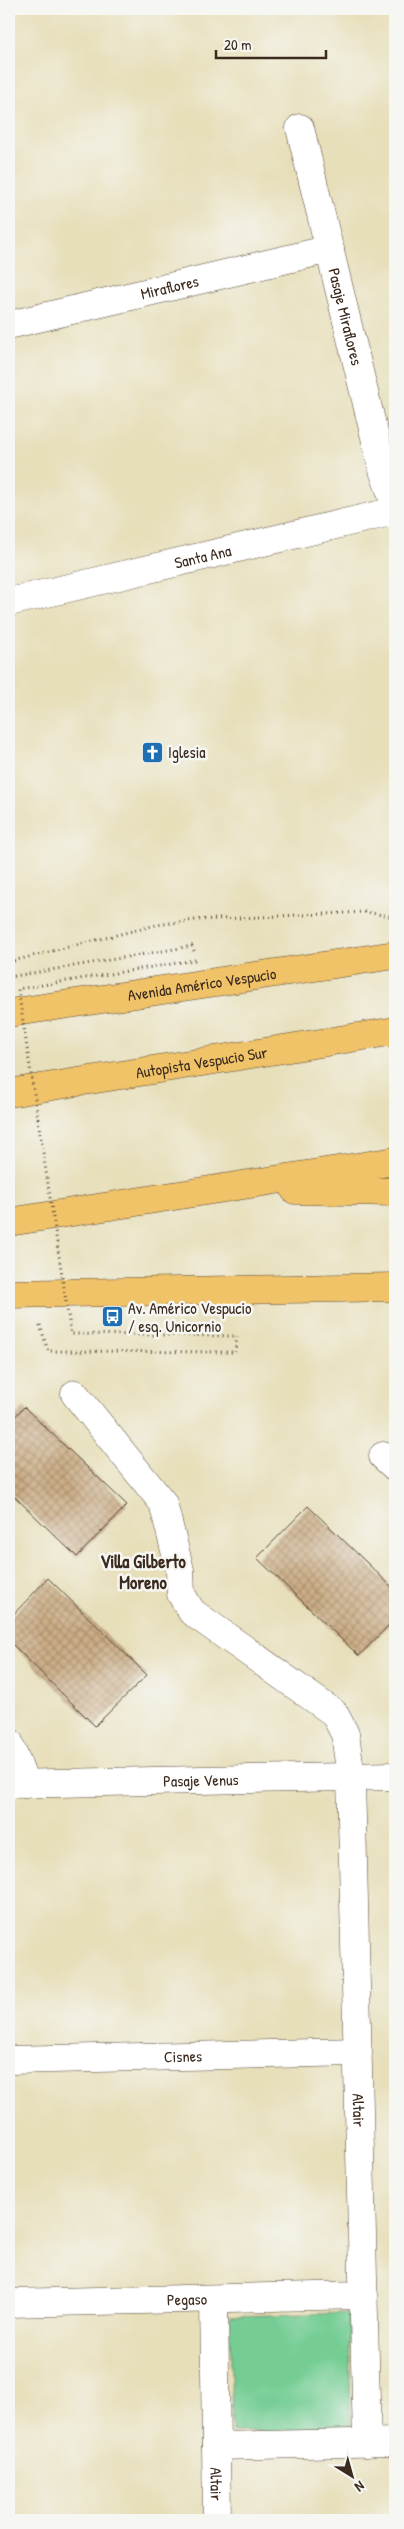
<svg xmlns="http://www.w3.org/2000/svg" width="404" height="2529" font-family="'Patrick Hand',sans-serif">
<defs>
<pattern id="building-cross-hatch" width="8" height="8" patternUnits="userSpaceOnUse" patternTransform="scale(1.25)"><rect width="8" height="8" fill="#ccae87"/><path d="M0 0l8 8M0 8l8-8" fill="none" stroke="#a78e6e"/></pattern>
</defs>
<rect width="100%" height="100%" fill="#f6f6f2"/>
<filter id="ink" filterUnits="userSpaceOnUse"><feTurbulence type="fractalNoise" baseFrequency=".02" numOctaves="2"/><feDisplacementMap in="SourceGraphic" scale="10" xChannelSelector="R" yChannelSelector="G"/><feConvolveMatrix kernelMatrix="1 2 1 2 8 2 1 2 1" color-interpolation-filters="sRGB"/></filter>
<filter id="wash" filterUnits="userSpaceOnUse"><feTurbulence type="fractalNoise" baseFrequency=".0096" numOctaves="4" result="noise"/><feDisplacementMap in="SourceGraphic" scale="20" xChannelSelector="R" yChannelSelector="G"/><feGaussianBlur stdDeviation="1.12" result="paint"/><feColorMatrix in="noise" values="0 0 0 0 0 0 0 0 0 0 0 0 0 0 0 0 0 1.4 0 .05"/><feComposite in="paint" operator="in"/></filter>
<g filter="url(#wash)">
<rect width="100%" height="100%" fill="#e7dfba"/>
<path fill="#74cd94" stroke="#587c59" d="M349,2313L351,2429L232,2432L230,2316Z"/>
<g id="blocks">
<g fill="url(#building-cross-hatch)">
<path d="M389,9H395V34H394Z"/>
<path d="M24,1407L127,1505L77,1557L9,1491V1423Z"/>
<path d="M308,1506L395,1590V1631L389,1625L359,1656L257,1558Z"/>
<path d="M48,1578L147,1675L95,1726L9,1641V1619Z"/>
</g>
</g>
</g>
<g filter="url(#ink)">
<use href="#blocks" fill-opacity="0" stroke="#554535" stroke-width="1"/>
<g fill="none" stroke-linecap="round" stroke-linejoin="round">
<defs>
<g id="minor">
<path id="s1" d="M300,128L383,470L395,504"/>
<path id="s2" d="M9,325L330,249"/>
<path id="s3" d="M9,602L395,511"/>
<path id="s4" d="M75,1394L163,1503L180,1570L181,1594L192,1612L334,1713L345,1734L351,1777L367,2443"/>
<path d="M383,1456L395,1467"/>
<path d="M9,1742L25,1784"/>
<path id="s5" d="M9,1784L395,1776"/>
<path id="s6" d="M9,2060L358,2052"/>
<path id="s7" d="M214,2299L217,2520"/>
<path id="s8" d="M9,2303L364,2295"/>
<path d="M216,2446L395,2442"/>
</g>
<g id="major">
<path id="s9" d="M9,1013L395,955"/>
<path d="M9,1294L395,1287"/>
</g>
<g id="highway">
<path id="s10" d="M9,1093L395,1031"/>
<path d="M295,1190L395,1192"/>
<path d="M9,1222L395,1161"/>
</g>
</defs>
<use href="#minor" stroke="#554535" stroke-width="29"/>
<use href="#major" stroke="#554535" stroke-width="29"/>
<use href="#highway" stroke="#554535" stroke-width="29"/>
<g stroke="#554535" stroke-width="3" stroke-dasharray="1 4" stroke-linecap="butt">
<path d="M9,962L156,925L196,920L365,912L395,917"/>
<path d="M9,977L192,946L194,951"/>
<path d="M40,1325L48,1351L235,1352"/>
</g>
<use href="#minor" stroke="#fff" stroke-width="28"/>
<use href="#major" stroke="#f1c369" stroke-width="28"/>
<use href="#highway" stroke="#f1c369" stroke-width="28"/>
<path stroke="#554535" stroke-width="3" stroke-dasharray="1 4" stroke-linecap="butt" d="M195,960L18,989L71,1334L237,1336L235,1352"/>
</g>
</g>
<defs>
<symbol id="church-square" viewBox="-11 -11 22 22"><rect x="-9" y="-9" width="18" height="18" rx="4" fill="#1f6fb2" stroke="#f6f6f2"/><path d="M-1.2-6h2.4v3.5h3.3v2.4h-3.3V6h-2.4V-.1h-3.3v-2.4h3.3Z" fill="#fff"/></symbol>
<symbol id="bus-square" viewBox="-11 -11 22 22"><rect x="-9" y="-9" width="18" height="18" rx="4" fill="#1f6fb2" stroke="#f6f6f2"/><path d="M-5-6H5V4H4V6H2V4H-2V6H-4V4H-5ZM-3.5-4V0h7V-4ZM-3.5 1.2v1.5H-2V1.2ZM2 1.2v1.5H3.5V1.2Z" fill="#fff"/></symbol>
</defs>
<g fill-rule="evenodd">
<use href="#church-square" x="140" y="740" width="25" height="25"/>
<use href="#bus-square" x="100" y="1304" width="25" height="25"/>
</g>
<g text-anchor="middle" stroke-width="5" stroke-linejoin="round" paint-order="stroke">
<g font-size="16" fill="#3b2a1e" stroke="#f6f6f2">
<text dy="6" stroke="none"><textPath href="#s2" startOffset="165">Miraflores</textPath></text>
<text dy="6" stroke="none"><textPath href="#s1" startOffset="194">Pasaje Miraflores</textPath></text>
<text dy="6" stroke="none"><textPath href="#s3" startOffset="199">Santa Ana</textPath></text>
<text dy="6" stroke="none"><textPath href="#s9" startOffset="195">Avenida Américo Vespucio</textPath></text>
<text dy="6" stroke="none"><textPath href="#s10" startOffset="195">Autopista Vespucio Sur</textPath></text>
<text dy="6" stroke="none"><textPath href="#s5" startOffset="192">Pasaje Venus</textPath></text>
<text dy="6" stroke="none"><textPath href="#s6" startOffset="174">Cisnes</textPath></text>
<text dy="6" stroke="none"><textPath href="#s4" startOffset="829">Altair</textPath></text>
<text dy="6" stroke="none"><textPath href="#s8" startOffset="178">Pegaso</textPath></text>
<text dy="6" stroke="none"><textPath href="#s7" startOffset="185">Altair</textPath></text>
</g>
<g font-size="16" fill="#3b2a1e" stroke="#f6f6f2" text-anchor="start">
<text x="168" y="758">Iglesia</text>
<text x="128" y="1314">Av. Américo Vespucio<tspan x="128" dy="18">/ esq. Unicornio</tspan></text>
</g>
<g font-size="18" font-weight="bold" fill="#3b2a1e" stroke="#f6f6f2">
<text x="143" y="1568">Villa Gilberto<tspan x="143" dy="21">Moreno</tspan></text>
</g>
</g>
<rect width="404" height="2529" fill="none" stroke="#f6f6f2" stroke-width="30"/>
<g transform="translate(352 2476) rotate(143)" stroke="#f6f6f2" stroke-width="4" paint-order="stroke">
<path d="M0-4L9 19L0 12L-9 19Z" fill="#3b2a1e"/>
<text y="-8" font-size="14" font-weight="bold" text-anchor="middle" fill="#3b2a1e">N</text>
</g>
<path d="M216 50v8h110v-8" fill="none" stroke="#3b2a1e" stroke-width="2.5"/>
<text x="224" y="50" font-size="15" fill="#3b2a1e" stroke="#f6f6f2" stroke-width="4" paint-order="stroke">20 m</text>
</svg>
